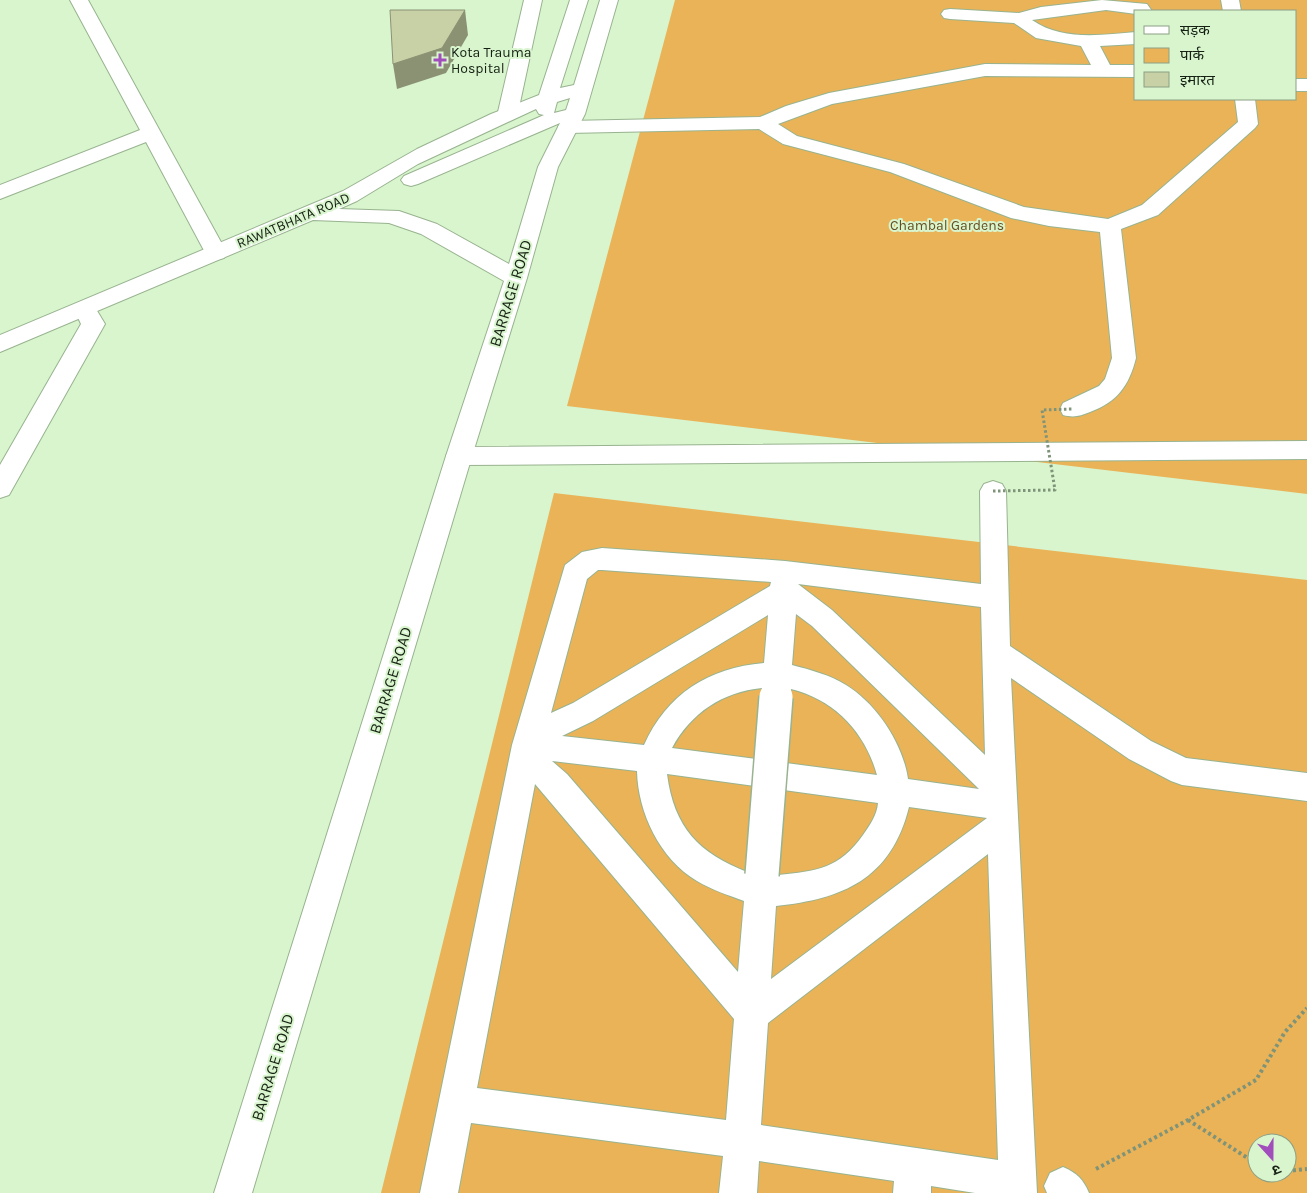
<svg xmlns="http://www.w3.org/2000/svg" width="1307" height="1193" font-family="Karla,'Noto Sans Devanagari',sans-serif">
<rect width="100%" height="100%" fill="#d8f5ce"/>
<g fill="#eab358" fill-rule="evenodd">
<path d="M675,0H1307V494L567,406ZM1136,11H1296V99H1136Z"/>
<path d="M554,493L1307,580V1193H381ZM1257,1143H1287V1173H1257Z"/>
</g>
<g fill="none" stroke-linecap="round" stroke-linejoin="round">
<defs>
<g id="minor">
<path d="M70,0H88L227,253L224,258L216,260L208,258L146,142L0,199V185L140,130Z"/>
<path d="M524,0H542L518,112L515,116H501L498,112Z"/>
<path d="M1102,0L1147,4L1152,11H1136V14L1106,10L1032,20C1062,41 1101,35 1136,32V44L1100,46L1110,65H1136V77L985,76L832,104L778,124L797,136L904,164L1024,207L1108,219L1142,205L1238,122L1235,99H1255L1258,124L1255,128L1158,215L1121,229L1136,358C1129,386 1117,402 1090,412C1080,416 1074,418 1063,415L1060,409L1063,403L1099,386L1105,379L1112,358L1100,232L1049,226L1011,218L890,172L783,144L759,129L568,133L561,131L558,127L561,123L568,121L760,117L786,106L829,93L985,64L1091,65L1081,46L1036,38L1014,23L950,19L944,18L941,14L944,10L950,9L1019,13L1041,7Z"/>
<path d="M1221,0H1239L1241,11H1223Z"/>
<rect x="1296" y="79" width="11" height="12"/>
<path d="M85,301L93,304L105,324L9,495L0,498V465L81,324L74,309L77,304Z"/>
<path d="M1307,441V459L459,465L450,463L446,456L450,449L459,447Z"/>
<path d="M993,481L1002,484L1006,491L1010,646L1151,741L1186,758L1307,773V801L1182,785L1171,781L1129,759L1011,678L1037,1193H975L931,1186V1193H893L894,1181L759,1161L757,1193H719L723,1156L471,1123L458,1193H420L512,745L565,565L582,552L602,548L785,561L981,584L980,491L984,484ZM598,570H602L771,582L770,586L573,703L551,713L587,579ZM798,584L981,607L985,755L832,610ZM796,614L812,626L979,789L908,779C903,744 877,704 846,685C830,675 811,670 792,665ZM768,615L764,663C708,668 667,694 644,745L562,736L593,721ZM762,688L766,701L776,704L786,701L791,689C835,700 865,732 877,775L672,748C691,713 722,692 762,688ZM552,761L637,771C638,813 660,859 697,881C712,890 728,895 744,901L738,972L567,774ZM667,774L878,803C877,815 870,825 863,835C839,869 817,871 778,875L773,864L762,860L751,864L747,872C699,853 674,828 667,774ZM535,784L734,1019L726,1120L477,1088ZM909,807L987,818L771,979L776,906C843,899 891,879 909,807ZM988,854L998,1160L761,1125L768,1023Z"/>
<path d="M1063,1167C1077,1173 1083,1179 1089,1193H1047L1044,1186L1050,1173Z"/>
</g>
<path id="major" d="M570,0H588L560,88L574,85L600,0H618L585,114L558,167L527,278L472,456L252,1193H214L446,456L504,281L421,234L389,223L313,220L0,352V335L343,191L417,149L491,114L539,95ZM570,98L566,110L554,113L557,102ZM536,109L539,114L544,115L404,176L401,180L404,184L411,186L418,184L560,123L538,167L509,264L437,224L399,211L339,209L357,201L418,164Z"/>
</defs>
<use href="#minor" stroke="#98b38f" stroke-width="2"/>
<use href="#major" stroke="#98b38f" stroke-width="2"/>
<g stroke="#7f9378" stroke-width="4" stroke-dasharray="3 3" stroke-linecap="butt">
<path d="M1188,1120L1257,1164"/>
<path d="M1096,1169L1188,1120L1256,1080L1285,1032L1307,1008"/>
<path d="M1287,1171L1307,1169"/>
</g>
<use href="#minor" fill="#fff" fill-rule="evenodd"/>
<use href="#major" fill="#fff" fill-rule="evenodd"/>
<defs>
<path id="minor-bridge" d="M762,875L776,697"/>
</defs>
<use href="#minor-bridge" stroke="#98b38f" stroke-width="36" stroke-linecap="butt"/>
<path stroke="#7f9378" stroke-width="3" stroke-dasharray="2.5 2.5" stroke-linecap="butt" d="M993,491L1055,490L1042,410L1072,409"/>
<use href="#minor-bridge" stroke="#fff" stroke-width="33"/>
</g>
<path fill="#8b9274" d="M465,10L468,35L446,73L397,89L393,64Z"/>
<path fill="#c7d1a5" stroke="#8b9274" d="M390,10H465L442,48L393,64Z"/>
<path fill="#a14dbb" stroke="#d8f5ce" stroke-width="2" d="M437.5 52.5h5v5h5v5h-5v5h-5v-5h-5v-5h5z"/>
<g text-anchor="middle" stroke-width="4" stroke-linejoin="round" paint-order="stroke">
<g font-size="14" fill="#172113" stroke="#d8f5ce" text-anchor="start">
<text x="451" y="57">Kota Trauma<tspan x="451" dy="16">Hospital</tspan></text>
</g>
<g font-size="14" fill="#172113" stroke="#d8f5ce">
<text transform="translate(293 220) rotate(-23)" y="5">RAWATBHATA ROAD</text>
</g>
<g font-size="14" fill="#674d21" stroke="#d8f5ce">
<text x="947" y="230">Chambal Gardens</text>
</g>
<g font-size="16" fill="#172113" stroke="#d8f5ce">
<text transform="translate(510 293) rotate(-73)" y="6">BARRAGE ROAD</text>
<text transform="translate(390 680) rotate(-73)" y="6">BARRAGE ROAD</text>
<text transform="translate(272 1067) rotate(-73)" y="6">BARRAGE ROAD</text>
</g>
</g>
<rect x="1134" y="10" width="162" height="90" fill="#d8f5ce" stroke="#8ba083"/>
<rect x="1144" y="26" width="25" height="8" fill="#ffffff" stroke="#8ba083"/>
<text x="1180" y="35" font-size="15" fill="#172113">सड़क</text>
<rect x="1144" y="48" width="25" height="15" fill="#eab358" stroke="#8ba083"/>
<text x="1180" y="60" font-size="15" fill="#172113">पार्क</text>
<rect x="1144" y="72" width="25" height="15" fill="#c7d1a5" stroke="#8ba083"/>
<text x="1180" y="85" font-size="15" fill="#172113">इमारत</text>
<g transform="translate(1272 1158) rotate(159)"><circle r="24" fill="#d8f5ce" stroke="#8ba083"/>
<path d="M0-4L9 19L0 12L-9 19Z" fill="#a14dbb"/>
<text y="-8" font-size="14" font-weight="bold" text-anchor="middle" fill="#172113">उ</text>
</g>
</svg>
